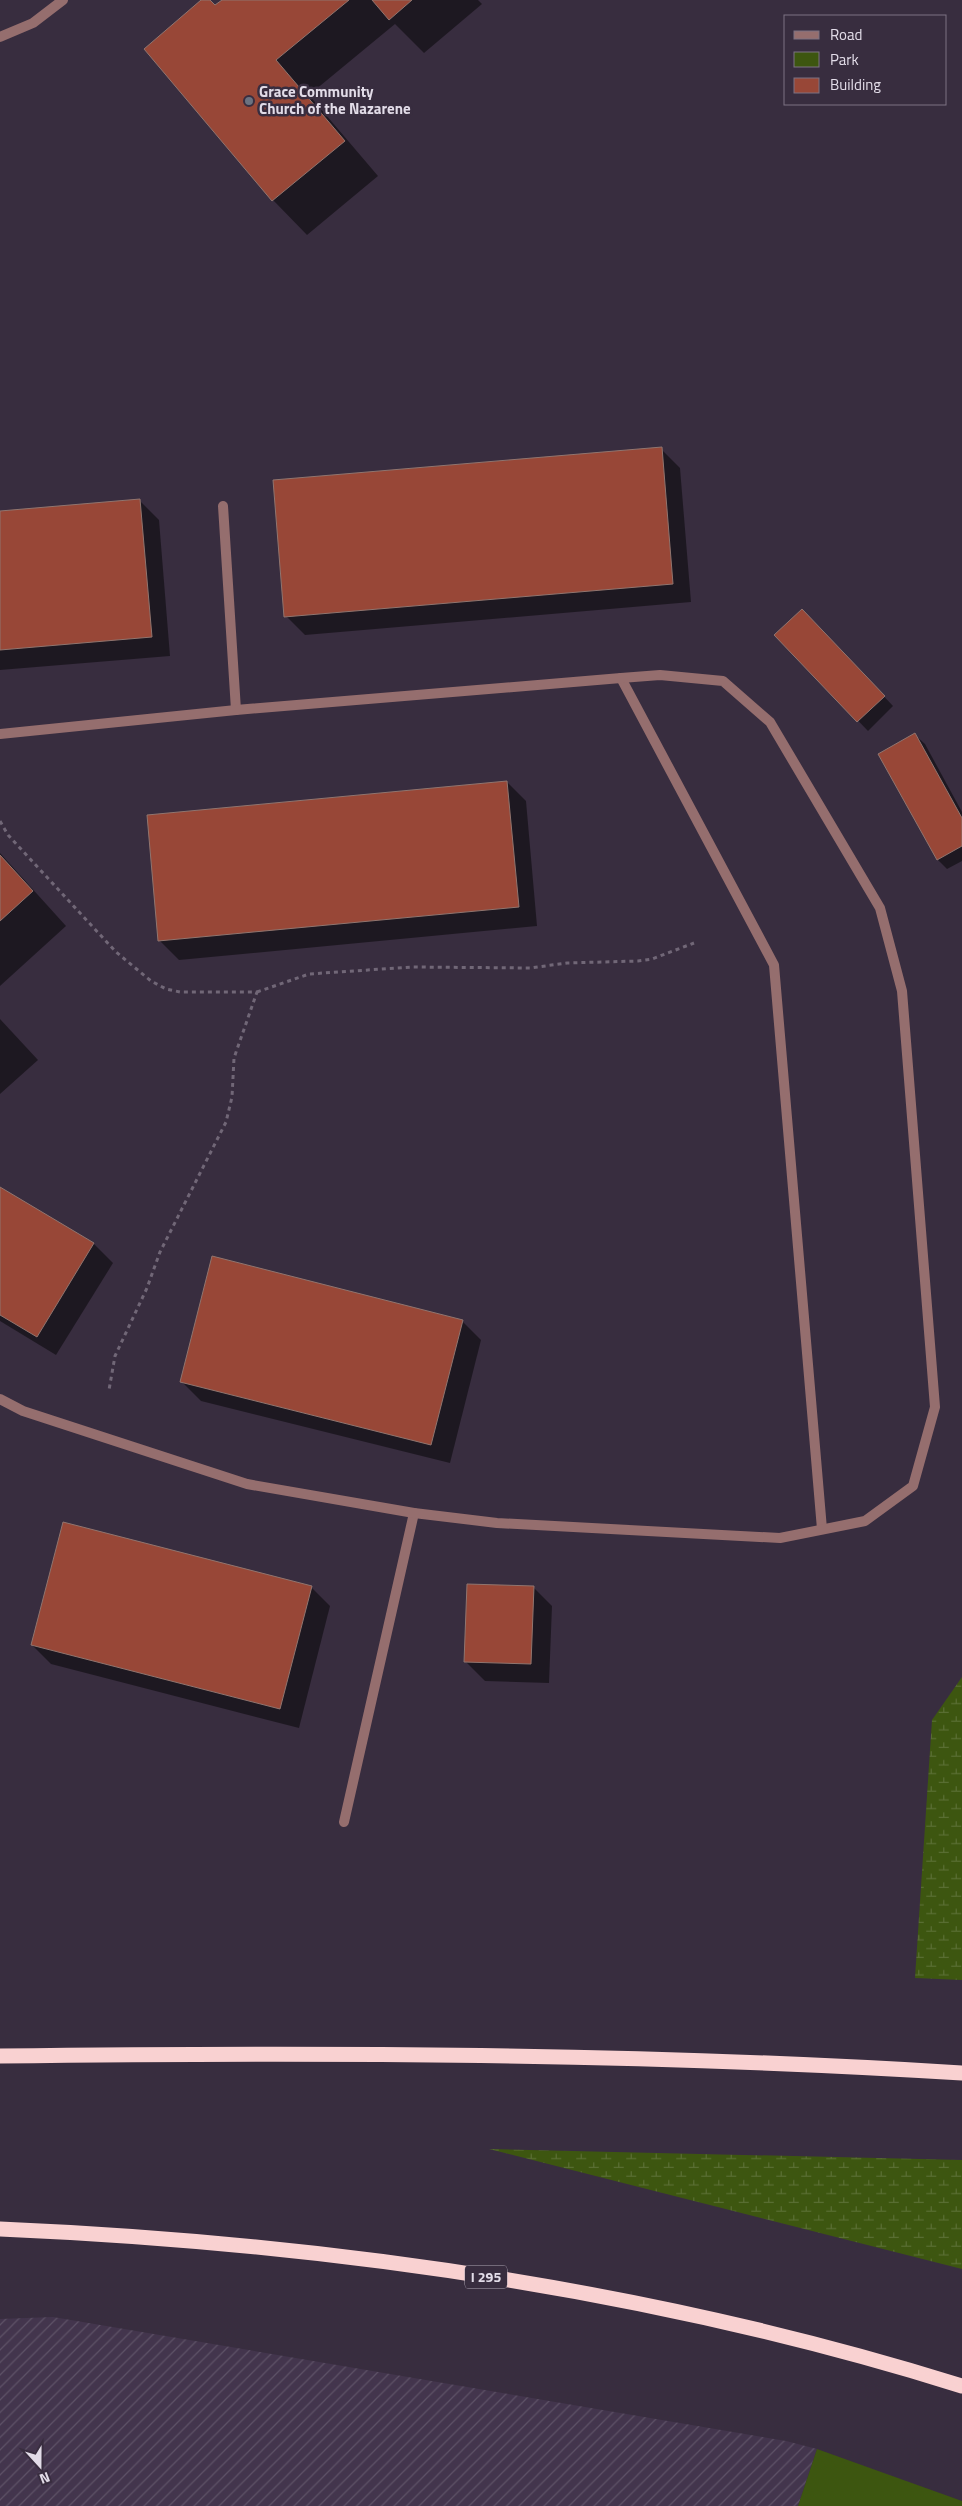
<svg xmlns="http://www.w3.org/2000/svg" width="962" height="2506" font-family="'Titillium Web',sans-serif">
<defs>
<pattern id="industrial-furrows" width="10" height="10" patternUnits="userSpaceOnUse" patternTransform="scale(1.25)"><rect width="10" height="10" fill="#43354d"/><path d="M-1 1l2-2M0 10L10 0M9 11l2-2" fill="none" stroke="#5e5267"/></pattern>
<pattern id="wetland-marsh" width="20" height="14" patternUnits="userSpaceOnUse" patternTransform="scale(1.25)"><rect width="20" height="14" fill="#3d5610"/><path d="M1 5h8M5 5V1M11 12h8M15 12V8" fill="none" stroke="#596e33"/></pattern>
</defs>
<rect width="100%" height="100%" fill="#382d3f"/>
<path fill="url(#industrial-furrows)" d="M53,2317L786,2441L817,2449L798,2506H0V2319Z"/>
<path fill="#3d5610" d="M817,2449L962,2501V2506H798Z"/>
<g fill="url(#wetland-marsh)">
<path d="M962,1677V1980L915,1978L932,1720Z"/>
<path d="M489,2149L962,2160V2269Z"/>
</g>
<g fill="#0007">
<path d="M203,0H208L215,7L223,0H478L482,4L424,53L395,24L309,95L378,176L307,235L273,200L146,49Z"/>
<path d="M661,449L680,468L691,602L305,635L286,616Z"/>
<path d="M140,501L159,520L170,656L0,670V513Z"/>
<path d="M812,620L893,706L868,731L776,635Z"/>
<path d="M915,735L925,744L962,812V861L947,869L938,860Z"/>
<path d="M507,782L526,801L537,926L179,960L160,941Z"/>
<path d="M0,853L66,926L0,986Z"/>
<path d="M0,1019L38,1060L0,1094Z"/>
<path d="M0,1188L94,1244L113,1263L56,1355L0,1321Z"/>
<path d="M462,1321L481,1340L450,1463L201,1401L182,1382Z"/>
<path d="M311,1587L330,1606L299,1728L51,1664L32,1645Z"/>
<path d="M533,1587L552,1606L549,1683L485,1681L466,1662Z"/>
</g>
<g fill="#984737" stroke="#90756f">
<path d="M201,0H210L215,5L222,0H349L276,60L345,141L272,201L144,49Z"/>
<path d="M372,0H412L389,20Z"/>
<path d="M662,447L673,584L284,617L273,480Z"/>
<path d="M140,499L152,637L0,650V511Z"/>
<path d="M802,609L885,696L857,722L774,635Z"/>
<path d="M915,733L962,818V846L937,860L878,754Z"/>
<path d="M507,781L519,907L158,941L147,815Z"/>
<path d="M0,855L33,891L0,921Z"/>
<path d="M0,1187L94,1243L37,1337L0,1315Z"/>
<path d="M212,1256L463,1320L431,1445L180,1382Z"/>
<path d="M63,1522L312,1586L280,1709L31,1645Z"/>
<path d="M467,1584L534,1586L531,1664L464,1662Z"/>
</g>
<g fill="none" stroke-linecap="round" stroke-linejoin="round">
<g stroke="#716777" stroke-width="3" stroke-dasharray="4 4" stroke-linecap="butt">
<path d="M0,821L8,835L116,952L151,981L166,989L180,992H257L234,1058L232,1097L226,1122L160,1252L147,1288L115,1356L109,1390"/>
<path d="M257,992L309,974L412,967L530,968L567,963L638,961L652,959L694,943"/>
</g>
<g stroke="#956e6e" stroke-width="10">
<path d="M0,37L33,23L63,0"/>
<path d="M223,506L236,710"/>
<path d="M344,1822L414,1513"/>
</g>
<g stroke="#956e6e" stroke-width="10">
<path d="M621,678L774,965L822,1529"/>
<path d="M0,734L236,710L621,678L660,675L723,681L770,722L880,908L902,991L935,1407L913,1486L865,1521L780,1538L497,1523L414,1513L247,1484L23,1411L0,1399"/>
</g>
<g stroke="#f9d1d1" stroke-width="15">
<path d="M0,2056C320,2052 642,2053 962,2073"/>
<path d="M0,2229C324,2243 652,2289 962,2386"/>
</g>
</g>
<circle fill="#6b7280" stroke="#382d3f" stroke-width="2" cx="249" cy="101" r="5"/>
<g text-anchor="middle" stroke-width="5" stroke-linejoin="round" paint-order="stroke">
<rect fill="#382d3f" stroke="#afa8b5" stroke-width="1" x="465" y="2265.5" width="42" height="23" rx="4"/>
<g font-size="14" font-weight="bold" fill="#e2dce8">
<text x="486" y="2282">I 295</text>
</g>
<g font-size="15" font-weight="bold" fill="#e2dce8" stroke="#382d3f" text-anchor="start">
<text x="259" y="97">Grace Community<tspan x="259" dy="17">Church of the Nazarene</tspan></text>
</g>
</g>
<rect x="784" y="15" width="162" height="90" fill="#382d3f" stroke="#7c7383"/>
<rect x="794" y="31" width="25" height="8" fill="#956e6e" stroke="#7c7383"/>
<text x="830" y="40" font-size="15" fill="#e2dce8">Road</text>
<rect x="794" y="52" width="25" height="15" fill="#3d5610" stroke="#7c7383"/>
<text x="830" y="65" font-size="15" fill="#e2dce8">Park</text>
<rect x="794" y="78" width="25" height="15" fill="#984737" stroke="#7c7383"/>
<text x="830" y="90" font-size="15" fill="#e2dce8">Building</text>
<g transform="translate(40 2466) rotate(159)" stroke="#382d3f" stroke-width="4" paint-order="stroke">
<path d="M0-4L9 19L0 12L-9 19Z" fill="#e2dce8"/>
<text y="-8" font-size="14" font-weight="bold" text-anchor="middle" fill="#e2dce8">N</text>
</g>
</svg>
